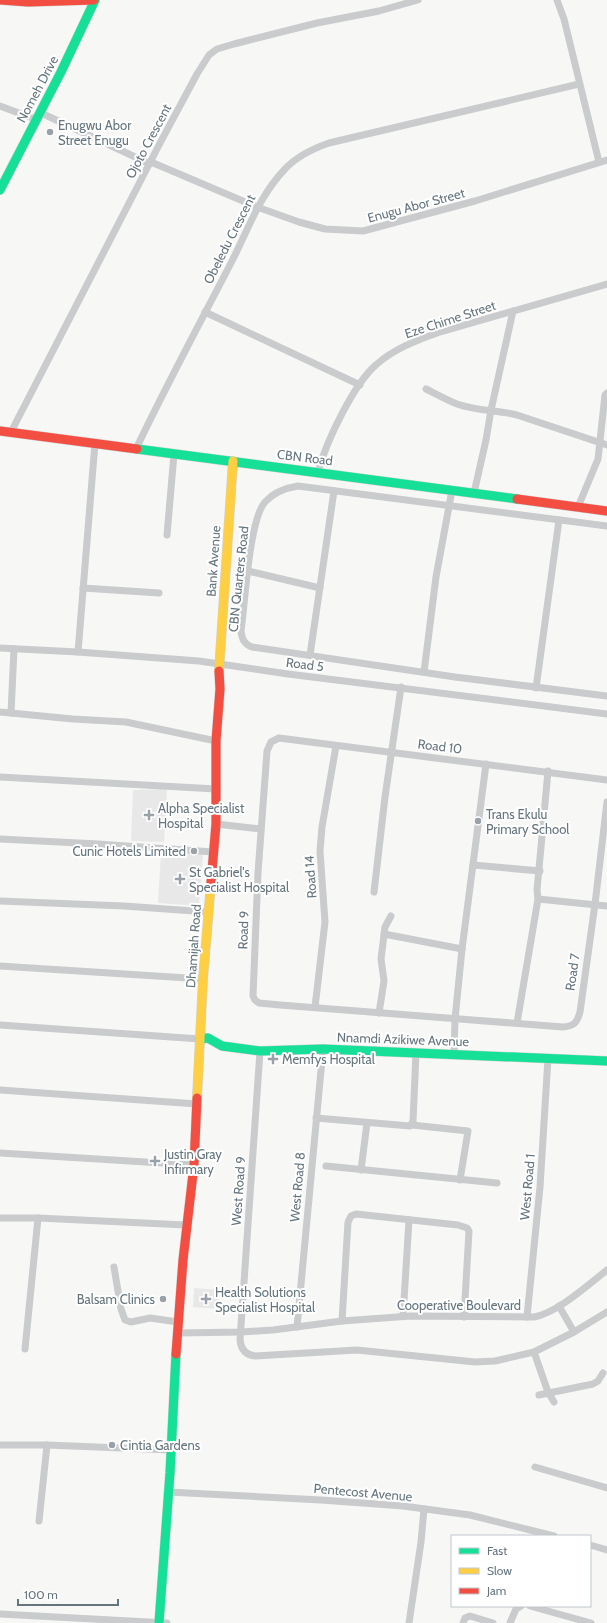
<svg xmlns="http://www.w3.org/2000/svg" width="607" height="1623" font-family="Cabin,sans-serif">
<rect width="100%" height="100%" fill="#f7f7f6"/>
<g fill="#e7e8e7">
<path d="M167,789L164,842L131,841L133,790Z"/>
<path d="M161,853L203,855L199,906L158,903Z"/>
<path d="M194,1288L219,1290L218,1309L193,1307Z"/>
</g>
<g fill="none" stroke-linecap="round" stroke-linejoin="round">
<defs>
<g id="fast">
<path d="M0,190L61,72L95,0"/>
<path d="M137,449L517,499"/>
<path d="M200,1039L208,1038L222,1046L260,1051L323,1049L607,1061"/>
<path d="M159,1623L170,1473L176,1354"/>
</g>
<g id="slow">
<path d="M219,671L233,461"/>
<path d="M197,1098L203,979L211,883"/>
</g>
<g id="jam">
<path d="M1,0L28,2L94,0"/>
<path d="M0,431L137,449"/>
<path d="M517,499L607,511"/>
<path d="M211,883L216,824V741L220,689L219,671"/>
<path d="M176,1354L183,1260L194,1165L197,1098"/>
</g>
</defs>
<use href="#fast" stroke="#d2d3d4" stroke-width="10"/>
<use href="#slow" stroke="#d2d3d4" stroke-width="10"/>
<use href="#jam" stroke="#d2d3d4" stroke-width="10"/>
<g stroke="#c9cbcc" stroke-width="7">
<path d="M557,0L564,19L599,162"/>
<path d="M0,106L35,119"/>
<path d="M39,112L150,164"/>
<path d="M151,162L257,207L299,222L325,229L363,231L475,201L607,160"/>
<path d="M205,312L360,385"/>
<path d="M426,389C436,394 447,400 457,404C476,411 497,410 517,415L607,445"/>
<path d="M11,432L159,145L197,74L209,55L217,49L234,44L317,23L379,11L418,0"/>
<path d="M136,449C166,386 199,325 231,263C248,230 259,196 285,169C297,156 312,149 329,143L579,84"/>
<path d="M318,472C326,442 354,383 377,364C394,349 415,341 437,333L607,284"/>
<path d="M474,493L486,440L491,410L513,311"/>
<path d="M578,507L598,459L605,395L607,393"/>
<path d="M607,526L298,486C285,488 274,492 265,502C249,520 245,604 241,631C242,639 244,644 252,647L455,677L607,696"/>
<path d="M167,535L174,454"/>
<path d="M248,571L320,588"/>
<path d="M83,588L159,593"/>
<path d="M0,648L78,652L199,661L288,674L607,714"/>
<path d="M78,652L95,443"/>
<path d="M310,655L334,491"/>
<path d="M424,672L436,577L452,490"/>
<path d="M536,688L559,520"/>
<path d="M0,712L73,719L126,722L216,741"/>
<path d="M11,713L14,649"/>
<path d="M0,777L216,789"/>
<path d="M607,780L279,738L271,742L267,751L258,873L253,996L255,1000L259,1003L280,1005L563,1027C574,1026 577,1023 580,1012L595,904L607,802"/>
<path d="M216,824L261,829"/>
<path d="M0,839L98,844L213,852"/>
<path d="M473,865L540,871"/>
<path d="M374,892L385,797L401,687"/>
<path d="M538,899L607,906"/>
<path d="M0,901L124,906L208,912"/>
<path d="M384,934L462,949"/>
<path d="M0,966L203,979"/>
<path d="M315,1007L325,922L320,851L322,827L336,746"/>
<path d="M379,1013L384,981L381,959L385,927L391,916"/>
<path d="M517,1023L538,899L537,890L548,771"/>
<path d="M0,1025L200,1039"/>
<path d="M260,1051L240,1340C241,1349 246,1355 255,1356L357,1350L475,1362L495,1361L534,1352"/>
<path d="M454,1054L455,1019L462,949L486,764"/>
<path d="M0,1090L197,1104"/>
<path d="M316,1118L410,1126L413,1121L416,1053"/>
<path d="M412,1125L468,1131L460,1180"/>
<path d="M0,1153L194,1165"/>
<path d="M326,1166L497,1183"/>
<path d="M361,1170L367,1123"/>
<path d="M0,1218H38L186,1225"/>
<path d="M114,1267L121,1309L125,1320L131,1322L150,1318L178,1322"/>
<path d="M559,1306L574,1332"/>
<path d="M403,1316L409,1220"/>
<path d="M527,1317L540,1187L548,1058"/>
<path d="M342,1321L348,1222L351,1216L356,1214L458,1225L467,1228L469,1231L464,1317"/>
<path d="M297,1327L323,1049"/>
<path d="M177,1333L241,1332L273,1330L342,1321L411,1316L534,1317C557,1313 588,1285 607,1270"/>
<path d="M25,1349L38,1218"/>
<path d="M539,1395L593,1384L598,1381L603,1373"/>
<path d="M554,1402L548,1392L534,1352L574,1332L607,1312"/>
<path d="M0,1445H47L171,1450"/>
<path d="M535,1467L607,1488"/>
<path d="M168,1492L321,1500L403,1506L470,1515L554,1536"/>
<path d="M39,1521L47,1445"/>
<path d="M590,1545L607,1550"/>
<path d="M530,1606L591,1623"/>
<path d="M0,1614L167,1623"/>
<path d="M409,1623L421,1542L424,1509"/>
<path d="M463,1623L465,1618L470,1616L493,1623"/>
<path d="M510,1623L516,1609L521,1606"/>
</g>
<use href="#fast" stroke="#16e098" stroke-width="9"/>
<use href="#slow" stroke="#ffcf43" stroke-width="9"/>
<use href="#jam" stroke="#f24e42" stroke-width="9"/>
</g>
<g fill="#98a2a8" stroke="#fff" stroke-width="1.5">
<circle cx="50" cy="132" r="4"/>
<path d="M147 809h4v4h4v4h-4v4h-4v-4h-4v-4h4z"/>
<circle cx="478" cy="821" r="4"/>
<circle cx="194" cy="851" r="4"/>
<path d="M178 873h4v4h4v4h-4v4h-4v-4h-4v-4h4z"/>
<path d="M271 1053h4v4h4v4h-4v4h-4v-4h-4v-4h4z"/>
<path d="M153 1155h4v4h4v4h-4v4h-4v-4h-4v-4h4z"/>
<circle cx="163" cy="1299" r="4"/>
<path d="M204 1293h4v4h4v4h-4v4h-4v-4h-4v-4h4z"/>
<circle cx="112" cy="1445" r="4"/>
</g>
<g text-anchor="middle" stroke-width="4" stroke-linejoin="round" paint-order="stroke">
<g font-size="13" fill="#65757e" stroke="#fff">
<text transform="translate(37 89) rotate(-62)" y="5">Nomeh Drive</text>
<text transform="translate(148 141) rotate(-62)" y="5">Ojoto Crescent</text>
<text transform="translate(416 205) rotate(-15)" y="5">Enugu Abor Street</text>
<text transform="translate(229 239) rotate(-63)" y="5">Obeledu Crescent</text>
<text transform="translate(450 319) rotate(-18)" y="5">Eze Chime Street</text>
<text transform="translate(305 457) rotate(7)" y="5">CBN Road</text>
<text transform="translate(213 561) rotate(-86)" y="5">Bank Avenue</text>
<text transform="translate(238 579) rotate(-84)" y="5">CBN Quarters Road</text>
<text transform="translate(305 664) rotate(7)" y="5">Road 5</text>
<text transform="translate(440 746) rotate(7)" y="5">Road 10</text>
<text transform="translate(310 877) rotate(-94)" y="5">Road 14</text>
<text transform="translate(243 930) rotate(-88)" y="5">Road 9</text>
<text transform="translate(193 946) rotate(-86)" y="5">Dhamijah Road</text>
<text transform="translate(572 972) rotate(-82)" y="5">Road 7</text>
<text transform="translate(403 1039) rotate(2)" y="5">Nnamdi Azikiwe Avenue</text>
<text transform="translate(297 1187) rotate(-85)" y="5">West Road 8</text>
<text transform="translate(527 1187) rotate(-85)" y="5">West Road 1</text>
<text transform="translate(238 1191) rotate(-86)" y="5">West Road 9</text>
<text x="459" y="1310">Cooperative Boulevard</text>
<text transform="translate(363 1492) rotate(5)" y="5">Pentecost Avenue</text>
</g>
<g font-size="13" fill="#65757e" stroke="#fff" text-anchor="start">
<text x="58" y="130">Enugwu Abor<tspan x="58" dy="15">Street Enugu</tspan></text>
<text x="158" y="813">Alpha Specialist<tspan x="158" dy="15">Hospital</tspan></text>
<text x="486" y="819">Trans Ekulu<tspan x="486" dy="15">Primary School</tspan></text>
<text x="186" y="856" text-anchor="end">Cunic Hotels Limited</text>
<text x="189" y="877">St Gabriel's<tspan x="189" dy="15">Specialist Hospital</tspan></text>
<text x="282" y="1064">Memfys Hospital</text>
<text x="164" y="1159">Justin Gray<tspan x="164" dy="15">Infirmary</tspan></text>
<text x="215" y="1297">Health Solutions<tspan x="215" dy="15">Specialist Hospital</tspan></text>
<text x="155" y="1304" text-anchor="end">Balsam Clinics</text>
<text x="120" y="1450">Cintia Gardens</text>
</g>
</g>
<rect x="451" y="1535" width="140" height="72" fill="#ffffff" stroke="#c1c8cb"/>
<rect x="459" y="1548" width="20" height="6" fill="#16e098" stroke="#c1c8cb"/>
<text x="487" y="1555" font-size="12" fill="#65757e">Fast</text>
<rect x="459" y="1568" width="20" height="6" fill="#ffcf43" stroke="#c1c8cb"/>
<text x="487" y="1575" font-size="12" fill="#65757e">Slow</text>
<rect x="459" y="1588" width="20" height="6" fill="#f24e42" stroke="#c1c8cb"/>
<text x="487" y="1595" font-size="12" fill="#65757e">Jam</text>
<path d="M18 1599v6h100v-6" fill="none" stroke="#65757e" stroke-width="2"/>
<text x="24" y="1599" font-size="12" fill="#65757e" stroke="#ffffff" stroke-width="3" paint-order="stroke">100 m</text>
</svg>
